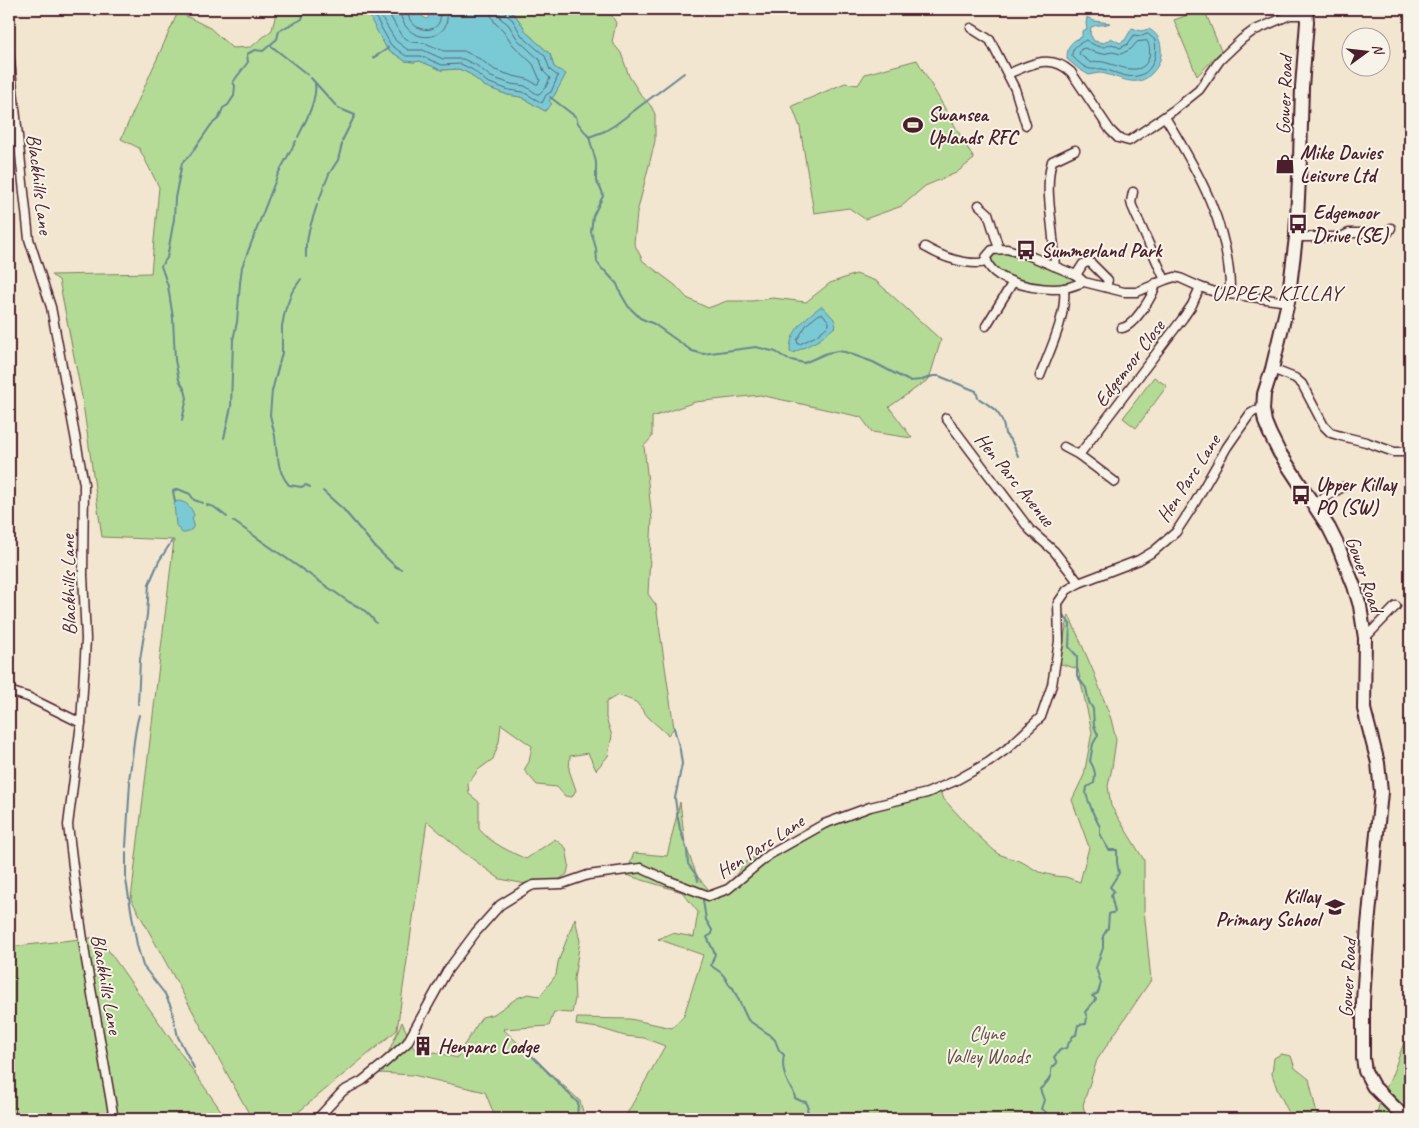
<svg xmlns="http://www.w3.org/2000/svg" width="1419" height="1128" font-family="Caveat,sans-serif">
<rect width="100%" height="100%" fill="#f3e6d1"/>
<filter id="ink" filterUnits="userSpaceOnUse"><feTurbulence type="fractalNoise" baseFrequency=".02" numOctaves="2"/><feDisplacementMap in="SourceGraphic" scale="10" xChannelSelector="R" yChannelSelector="G"/><feConvolveMatrix kernelMatrix="1 2 1 2 8 2 1 2 1" color-interpolation-filters="sRGB"/></filter>
<g filter="url(#ink)">
<g fill="#b4db96" stroke="#7f7d60">
<path d="M277,9H368L387,49L398,56L405,61L414,62L420,61L441,70L459,69L470,74L484,86L508,95L521,97L545,111L549,101L554,96L558,88L554,67L550,54L526,32L523,26L515,15L510,12L508,9H499H608L616,23L612,42L621,53L629,76L641,95L651,106L655,114V141L637,213L634,243L643,261L675,285L687,298L708,308L727,301H752L773,298L806,302L830,283L856,274L876,281L941,340L929,379L889,407L912,438L872,432L861,417L760,395L695,402L652,417V437L644,446L652,519L648,594L656,605L674,728L668,735L649,718L636,702L618,695L606,702V718L612,736L608,756L596,770L588,753L570,756L569,770L576,790L572,797L565,796L557,787L537,785L524,770L529,762L532,746L501,724L499,742L493,759L478,770L468,784L469,794L479,802V829C492,844 509,851 526,859L555,839L566,848L569,864L567,874L557,881L526,884L500,879L463,852L427,821L397,1030L290,1119H252L131,899L174,540L102,537L82,397L59,280L51,275L151,273L159,187L139,148L121,139L178,12L210,28L232,48L251,47L272,30Z"/>
<path d="M1204,9L1221,51L1197,76L1174,20Z"/>
<path d="M917,60L974,159L956,173L925,186L902,206L865,219L849,208L814,213L800,127L792,106L845,83L858,85L865,74Z"/>
<path d="M1005,252L1074,277L1076,280L1075,282C1059,287 1038,287 1022,282C1010,278 972,258 1005,252Z"/>
<path d="M1154,377L1167,386L1136,428L1123,418Z"/>
<path d="M1069,615L1094,673L1111,719L1116,740L1112,768L1108,786L1111,806L1144,860V909L1151,980L1097,1060L1083,1105L1086,1119H624L665,1046L644,1038L625,1036L599,1028L576,1025L577,1018L630,1019L672,1028L684,1015L703,955L658,939L672,933L694,937L698,912L682,892L626,875L634,853L667,856L680,802L685,844L697,876L710,891C715,890 721,889 725,886C738,878 743,855 761,857L744,872L780,852L835,822L940,790L942,797L972,830L998,854L1022,862L1039,872L1055,876L1066,877L1080,882L1089,847L1072,800L1084,775L1092,732L1078,669L1058,663Z"/>
<path d="M575,918L580,941L574,979L575,999L572,1013L554,1012L549,1026L503,1029L580,1101L585,1119H496L485,1092L413,1075L379,1073L402,1022L413,1047L424,1056L435,1052L457,1058L464,1045L482,1017L494,1014L517,998L528,994L540,996L556,975L558,962Z"/>
<path d="M99,937L227,1119H9V947Z"/>
<path d="M1410,1026V1119H1375L1381,1099L1391,1078Z"/>
<path d="M1281,1054L1291,1056L1295,1068L1309,1079L1318,1119H1292L1277,1089L1272,1074L1274,1058Z"/>
</g>
<g fill="#7acad6" stroke="#678692">
<path d="M368,9H417L423,17L427,19L429,16L422,9H508L510,12L515,15L523,26L526,32L550,54L554,67L566,74L554,96L549,101L552,104L545,111L521,97L508,95L484,86L470,74L459,69L441,70L420,61L414,62L405,61L398,56L387,49L372,22Z"/>
<path d="M1087,17L1094,21L1110,23C1104,26 1097,24 1091,27L1090,34L1094,41L1104,43L1111,38L1120,43L1125,40L1132,28L1141,31L1149,29C1157,34 1160,38 1161,48C1162,57 1159,66 1152,73C1137,90 1119,76 1101,73C1097,73 1093,74 1089,75L1079,69L1067,59C1067,46 1071,41 1082,37V31L1087,29L1086,24Z"/>
<path d="M820,307H823L834,319L836,326L819,340L793,353L790,352C789,332 805,318 820,307Z"/>
<path d="M178,501C187,502 191,507 194,515L192,519L194,524L192,529L186,533H182L176,525L174,504L175,502Z"/>
</g>
<g fill="none" stroke-linecap="round" stroke-linejoin="round">
<g stroke="#5d636f" stroke-width="1">
<path d="M373,9L377,20L391,45L406,56H421L442,65L461,64L473,70L487,82L509,90L523,92L542,103L546,95L551,92L558,76L550,70L545,56L522,36L512,19L506,15L504,9"/>
<path d="M380,9L382,18L396,41L408,50H423L443,59H463L476,65L491,77L511,84L525,86L537,94H539L546,87L550,78L544,72L540,60L518,40L508,24L501,19L498,9"/>
<path d="M387,9L389,14L401,35L411,42L425,43L444,51H464L480,59L495,70L513,76L527,79L536,84H538L540,80L533,64L513,45L503,30L495,23L491,15L490,9"/>
<path d="M400,9C401,47 456,45 446,9"/>
<path d="M407,9C409,39 450,34 438,9"/>
<path d="M1148,34L1155,40C1158,60 1150,80 1126,76C1118,74 1111,71 1103,69C1098,68 1096,70 1091,69C1085,69 1077,61 1072,56C1072,46 1079,44 1086,40C1096,46 1100,50 1112,44L1120,48L1128,44L1134,35L1141,36Z"/>
<path d="M1147,41C1150,46 1150,51 1149,57C1143,79 1118,65 1103,62C1099,61 1095,62 1091,63L1079,54L1081,49L1085,48L1091,51L1102,54L1112,52L1121,54L1131,49L1137,42Z"/>
<path d="M820,314H823L829,322V325L816,336L800,344H798L797,340L807,324Z"/>
</g>
<g stroke="#678692" stroke-width="2">
<path d="M270,45L308,75"/>
<path d="M373,58L387,49L388,47"/>
<path d="M311,78L338,108L355,115L342,141"/>
<path d="M550,97L576,117L578,123L589,137L596,162V181L602,191L603,196L593,216L591,232L596,248L597,262L602,269L605,271L617,284L621,294L628,306L640,318L654,324L692,351L703,354L756,347L776,352L787,359L804,363L827,353L837,351L845,352L873,362L909,381L922,380L933,376H939L976,391L978,398C994,408 1003,413 1005,434L1012,442L1018,456"/>
<path d="M298,137C305,123 318,98 315,83"/>
<path d="M589,137L605,131L615,125L684,73"/>
<path d="M325,184L329,174L338,160L342,144"/>
<path d="M319,200L324,187"/>
<path d="M307,242L309,230L317,205"/>
<path d="M306,257V244"/>
<path d="M182,420L187,398L185,390L179,380L175,360L173,318L168,286L161,266L167,258L174,219L175,198L182,163L191,154L211,125L219,118L223,108L228,105L234,96L235,86L233,82L248,62L247,54L255,50L263,51L277,39L279,31C286,26 294,24 302,19L305,9"/>
<path d="M224,438L231,407L233,340L237,322L240,283L242,267L278,174L296,141"/>
<path d="M277,456L275,436L270,415L272,391L282,353V326L285,311L292,292L301,279"/>
<path d="M278,458C279,469 282,477 289,485L301,487L306,485L310,487"/>
<path d="M323,491L343,509L376,548L396,567L401,569"/>
<path d="M175,502L173,491L178,489L190,494L194,500L203,503"/>
<path d="M207,505L214,507L227,517"/>
<path d="M233,521L349,602C362,608 367,611 376,623"/>
<path d="M138,704L140,660L147,615L149,584L159,561L172,541"/>
<path d="M674,728L680,750L682,764L675,798L677,814L680,829L687,850L688,864L697,876L698,881"/>
<path d="M126,847L130,782L129,779C133,758 133,736 139,715"/>
<path d="M126,852V880L137,945L143,966L165,994L171,1007L175,1024"/>
<path d="M703,900L706,920L712,930V934L707,937L715,954L711,965C714,969 719,970 722,974C727,978 727,985 733,988L748,1020L770,1035L775,1040L779,1050L784,1055C782,1064 784,1075 788,1083C791,1090 793,1087 795,1098L801,1101L806,1102L808,1106L807,1110L810,1114L809,1119"/>
<path d="M176,1028L178,1037L194,1068"/>
<path d="M532,1056L578,1103L577,1119"/>
<path d="M1044,1119L1046,1112L1041,1109L1044,1100L1040,1089C1047,1083 1052,1078 1051,1069L1057,1063L1054,1057L1060,1050L1066,1048L1073,1036L1076,1035L1078,1025L1086,1024L1087,1017L1085,1012L1096,999L1092,996L1098,993L1101,983L1096,968L1103,948V936L1108,928L1109,914L1115,912L1111,895L1114,891L1110,887L1119,873L1117,862V850H1109L1100,835V827L1093,813L1086,794L1087,787L1094,783C1096,774 1095,769 1090,761L1093,744L1098,735L1094,726L1093,709L1089,702L1086,688L1077,676V656L1069,647L1070,624L1061,612"/>
</g>
<defs>
<g id="street">
<path d="M971,28L990,40L1015,89L1026,125"/>
<path d="M9,52L29,239L51,307L84,484L83,575L86,639L81,723L68,825L76,891L86,960L114,1119"/>
<path d="M1008,74C1030,64 1051,53 1071,72L1110,130L1118,138L1129,141L1174,110L1199,90L1220,60L1242,39L1253,31L1290,15H1306"/>
<path d="M1165,117C1198,171 1231,228 1230,294"/>
<path d="M1133,192L1131,202L1132,206L1165,280"/>
<path d="M979,205L988,213L999,249"/>
<path d="M1296,237H1341L1349,233H1388L1391,228"/>
<path d="M925,247C942,257 966,266 987,262"/>
<path d="M1054,266C1056,257 1054,247 1053,238C1051,213 1045,185 1052,161L1075,150"/>
<path d="M1076,275L1083,264L1088,262L1091,263L1108,280L1106,287"/>
<path d="M1084,282C1078,284 1071,287 1065,288C1043,292 989,283 986,257L992,250L1007,249L1030,256L1076,275L1084,282L1124,292H1137L1165,280L1175,277L1180,278L1200,287L1215,292L1288,302"/>
<path d="M986,326L1013,282"/>
<path d="M1122,328C1134,326 1154,295 1156,283"/>
<path d="M1272,369L1295,378L1302,384L1324,426L1331,433L1341,436L1366,442L1394,452H1410"/>
<path d="M1040,376C1050,350 1067,316 1064,288"/>
<path d="M946,418L1030,530L1054,551L1079,583"/>
<path d="M1064,447L1079,455L1115,482"/>
<path d="M1079,455L1183,318L1192,305L1200,287"/>
<path d="M1313,504L1343,487"/>
<path d="M1365,638L1396,606"/>
<path d="M9,691L28,697L81,723"/>
<path d="M317,1119L343,1091L362,1081L383,1064L407,1043L447,971L476,932L500,905L529,887L534,885L562,884L588,875L641,868L667,880L709,896L728,889L769,855L824,824L870,807L927,793L955,781L989,762L1008,748L1041,717L1052,685L1059,641L1058,603L1067,590L1079,583L1139,560L1154,551L1176,532L1193,506L1227,447L1250,414L1255,411L1263,410"/>
</g>
<path id="primary" d="M1306,9L1307,22L1302,87L1300,159L1296,237L1288,302L1272,369L1264,394L1263,410L1265,422L1270,434L1279,452L1329,528L1338,546L1354,586L1360,606L1365,638L1364,709L1378,763L1381,792L1368,925L1363,1001V1058L1365,1071L1373,1086L1401,1114L1405,1119"/>
</defs>
<use href="#street" stroke="#4a1f2b" stroke-width="11"/>
<use href="#primary" stroke="#4a1f2b" stroke-width="16"/>
<use href="#street" stroke="#f7f3e8" stroke-width="8"/>
<use href="#primary" stroke="#f7f3e8" stroke-width="12"/>
</g>
</g>
<defs>
<symbol id="stadium-bare" viewBox="-9 -9 18 18"><path d="M0-5a6.5 5 0 1 0 0 10a6.5 5 0 1 0 0-10ZM-3.5-1.8h7v3.6h-7Z" fill="#4a1f2b" stroke="#f7f3e8" stroke-width="2.5" paint-order="stroke"/></symbol>
<symbol id="shop-bare" viewBox="-9 -9 18 18"><path d="M-5-2.5h2.3a2.7 3.5 0 0 1 5.4 0H5L5.5 6h-11ZM-1.5-2.5h3a1.5 2.3 0 0 0-3 0Z" fill="#4a1f2b" stroke="#f7f3e8" stroke-width="2.5" paint-order="stroke"/></symbol>
<symbol id="bus-bare" viewBox="-9 -9 18 18"><path d="M-5-6H5V4H4V6H2V4H-2V6H-4V4H-5ZM-3.5-4V0h7V-4ZM-3.5 1.2v1.5H-2V1.2ZM2 1.2v1.5H3.5V1.2Z" fill="#4a1f2b" stroke="#f7f3e8" stroke-width="2.5" paint-order="stroke"/></symbol>
<symbol id="school-bare" viewBox="-9 -9 18 18"><path d="M0-5L7-2L0 1L-7-2ZM-4 1L0 2.5L4 1V4Q0 6-4 4Z" fill="#4a1f2b" stroke="#f7f3e8" stroke-width="2.5" paint-order="stroke"/></symbol>
<symbol id="building-bare" viewBox="-9 -9 18 18"><path d="M-4-6H4V6H1V3H-1V6H-4ZM-2.5-4.3h1.7v1.8h-1.7ZM.8-4.3h1.7v1.8H.8ZM-2.5-1h1.7V.8h-1.7ZM.8-1h1.7V.8H.8Z" fill="#4a1f2b" stroke="#f7f3e8" stroke-width="2.5" paint-order="stroke"/></symbol>
</defs>
<g fill-rule="evenodd">
<use href="#stadium-bare" x="899" y="111" width="28" height="28"/>
<use href="#shop-bare" x="1271" y="150" width="28" height="28"/>
<use href="#bus-bare" x="1284" y="210" width="28" height="28"/>
<use href="#bus-bare" x="1012" y="236" width="28" height="28"/>
<use href="#bus-bare" x="1287" y="481" width="28" height="28"/>
<use href="#school-bare" x="1321" y="893" width="28" height="28"/>
<use href="#building-bare" x="409" y="1032" width="28" height="28"/>
</g>
<g text-anchor="middle" stroke-width="4" stroke-linejoin="round" paint-order="stroke">
<g font-size="20" fill="#4a1f2b" stroke="#f7f3e8">
<text transform="translate(1284 95) rotate(-88)" y="7">Gower Road</text>
<text transform="translate(40 184) rotate(83)" y="7">Blackhills Lane</text>
<text transform="translate(1129 363) rotate(-53)" y="7">Edgemoor Close</text>
<text transform="translate(1188 478) rotate(-57)" y="7">Hen Parc Lane</text>
<text transform="translate(1015 479) rotate(51)" y="7">Hen Parc Avenue</text>
<text transform="translate(1365 574) rotate(71)" y="7">Gower Road</text>
<text transform="translate(68 585) rotate(-91)" y="7">Blackhills Lane</text>
<text transform="translate(760 846) rotate(-33)" y="7">Hen Parc Lane</text>
<text transform="translate(1347 978) rotate(-87)" y="7">Gower Road</text>
<text transform="translate(107 984) rotate(80)" y="7">Blackhills Lane</text>
</g>
<g font-size="20" font-weight="bold" fill="#4a1f2b" stroke="#f7f3e8" text-anchor="start">
<text x="928" y="121">Swansea<tspan x="928" dy="23">Uplands RFC</tspan></text>
<text x="1300" y="159">Mike Davies<tspan x="1300" dy="23">Leisure Ltd</tspan></text>
<text x="1313" y="219">Edgemoor<tspan x="1313" dy="23">Drive (SE)</tspan></text>
<text x="1041" y="257">Summerland Park</text>
<text x="1316" y="491">Upper Killay<tspan x="1316" dy="23">PO (SW)</tspan></text>
<text x="1320" y="903" text-anchor="end">Killay<tspan x="1320" dy="23">Primary School</tspan></text>
<text x="438" y="1053">Henparc Lodge</text>
</g>
<g font-size="20" fill="#644e46" stroke="#f7f3e8">
<text x="987" y="1040">Clyne<tspan x="987" dy="23">Valley Woods</tspan></text>
</g>
<g font-size="22" letter-spacing="1" fill="#4a1f2b" stroke="#f7f3e8">
<text x="1277" y="300">UPPER KILLAY</text>
</g>
</g>
<rect width="1419" height="1128" fill="none" stroke="#f7f3e8" stroke-width="30"/>
<rect x="15" y="15" width="1389" height="1098" fill="none" stroke="#4a1f2b" stroke-width="2" filter="url(#ink)"/>
<g transform="translate(1366 52) rotate(75)"><circle r="24" fill="#f7f3e8" stroke="#b29e9c"/>
<path d="M0-4L9 19L0 12L-9 19Z" fill="#4a1f2b"/>
<text y="-8" font-size="14" font-weight="bold" text-anchor="middle" fill="#4a1f2b">N</text>
</g>
</svg>
